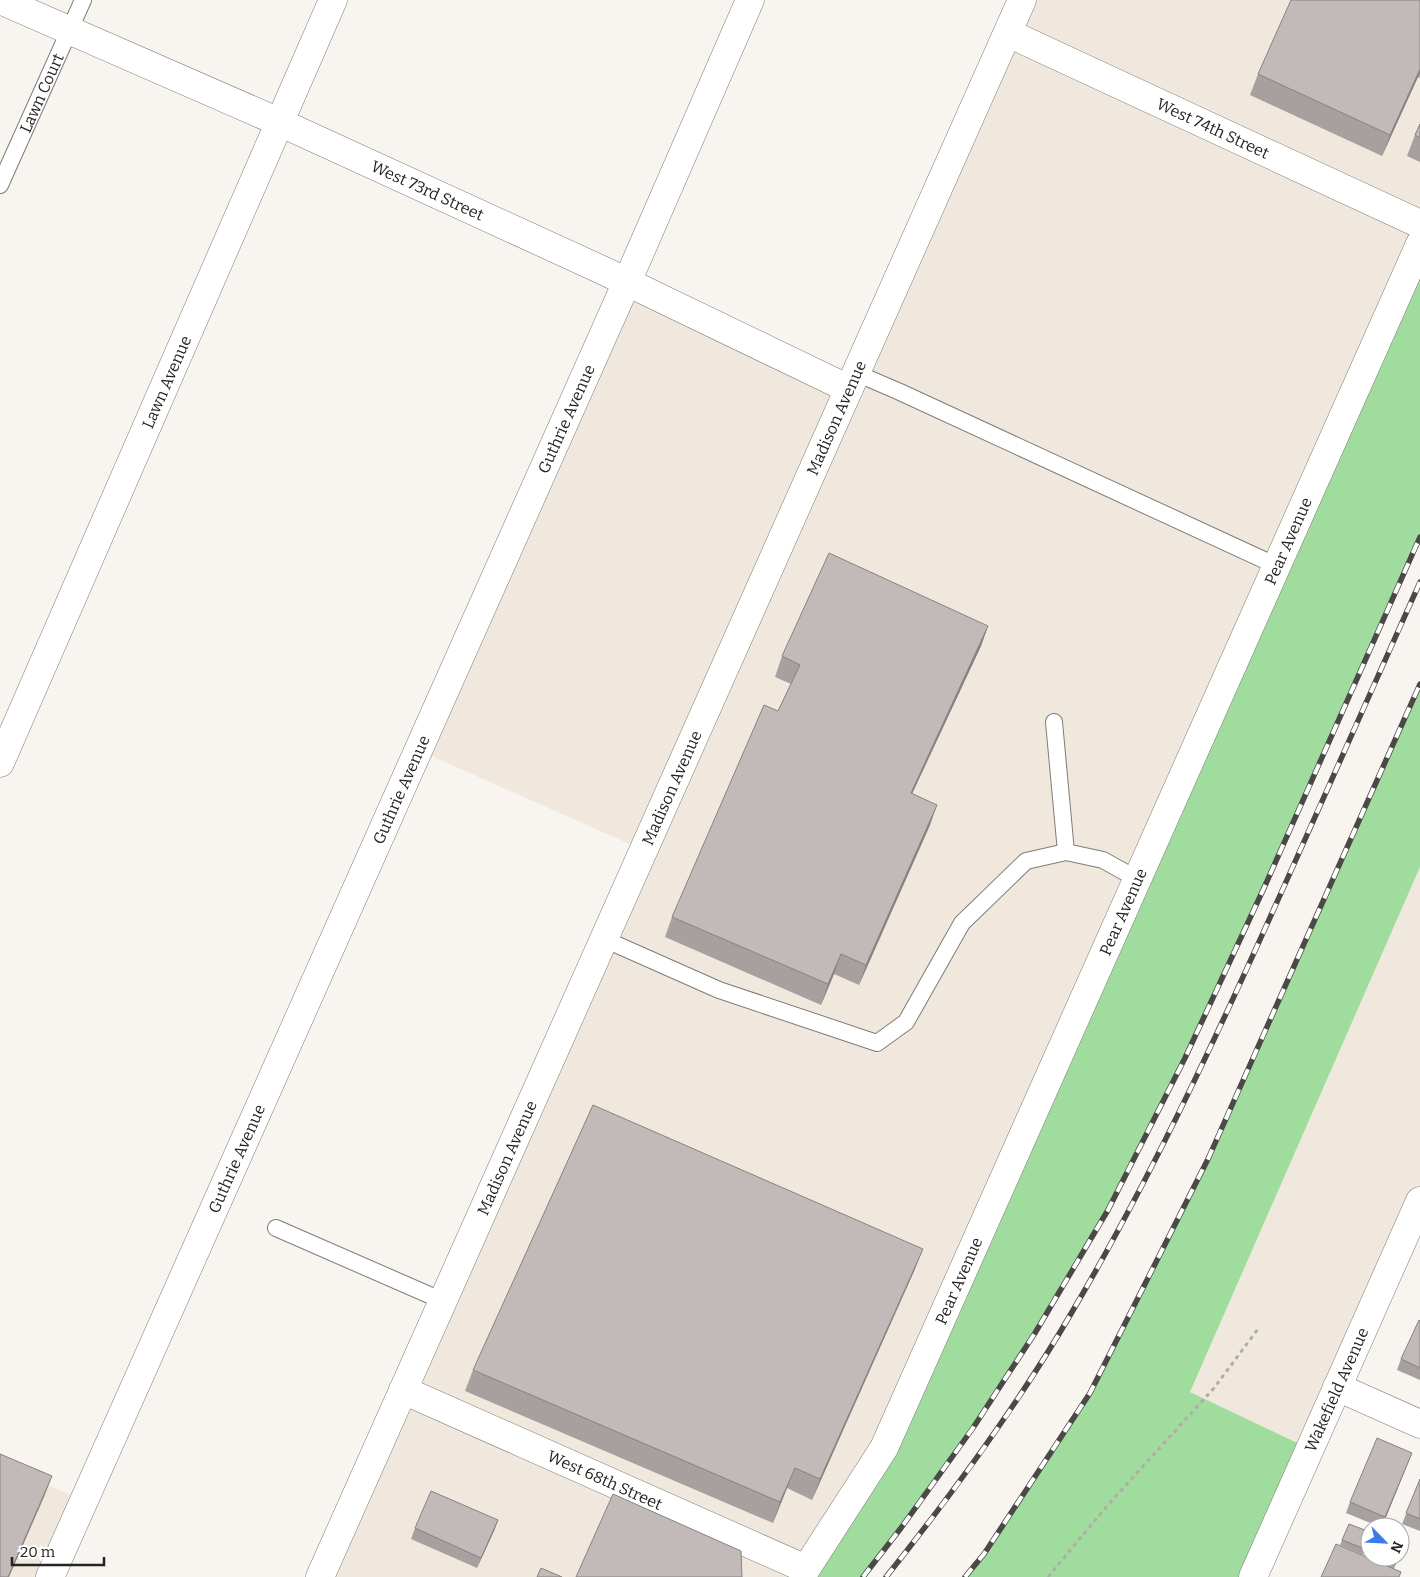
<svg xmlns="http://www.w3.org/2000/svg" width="1420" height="1577" font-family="Bitter,serif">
<rect width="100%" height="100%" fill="#f8f4ef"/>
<g fill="#f0e8dc">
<path d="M1022,0H1420V244L884,1448L798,1577H320L643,850L418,750L627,282L849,389Z"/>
<path d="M1420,867V1201L1310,1449L1190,1392Z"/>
<path d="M0,1464L84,1501L50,1577H0Z"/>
</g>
<g fill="#a0dc9d">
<path d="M1420,244V537L1264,888L1185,1058L1108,1210L1035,1333L973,1428L901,1528L863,1577H798L884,1448Z"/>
<path d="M1420,684V867L1190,1392L1310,1449L1253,1577H965L984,1554L1090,1392L1208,1159Z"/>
</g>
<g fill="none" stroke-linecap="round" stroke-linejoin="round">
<defs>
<g id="service">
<path id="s1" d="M0,185L83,0"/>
<path d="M856,373L900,392L1277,566"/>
<path d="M1054,722L1066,852"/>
<path d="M604,939L719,990L877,1043L906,1022L962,923L1026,861L1066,852L1103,860L1137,879"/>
<path d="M276,1228L443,1301"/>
</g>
<g id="minor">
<path id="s2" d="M0,0L279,122L602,270L849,389"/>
<path id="s3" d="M1008,33L1420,224"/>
<path id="s4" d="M0,763L333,0"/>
<path d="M1337,1387L1420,1424"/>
<path id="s5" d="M403,1390L806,1569L884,1448L1420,244"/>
<path id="s6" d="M50,1577L638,257L750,0"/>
<path id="s7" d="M1253,1577L1420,1201"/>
</g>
<g id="tertiary">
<path id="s8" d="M320,1577L1022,0"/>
</g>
</defs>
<use href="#service" stroke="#7f7c78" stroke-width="18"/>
<use href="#minor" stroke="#7f7c78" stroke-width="29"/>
<use href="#tertiary" stroke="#7f7c78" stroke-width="29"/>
<path stroke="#b0ada9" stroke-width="3" stroke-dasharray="4 4" stroke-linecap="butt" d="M1048,1577L1107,1506L1214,1388L1258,1329"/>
<use href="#service" stroke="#fff" stroke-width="16"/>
<use href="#minor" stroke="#fff" stroke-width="28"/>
<use href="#tertiary" stroke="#fff" stroke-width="28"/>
<defs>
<g id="rail">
<path d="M863,1577L901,1528L973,1428L1035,1333L1108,1210L1185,1058L1264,888L1420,537"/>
<path d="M886,1577C953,1493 1018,1405 1072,1312C1155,1171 1223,1023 1290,873C1333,776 1377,679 1420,582"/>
<path d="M965,1577L984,1554L1090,1393L1208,1159L1420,684"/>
</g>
</defs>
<use href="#rail" stroke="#4b4847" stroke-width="5.5"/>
<use href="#rail" stroke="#fff" stroke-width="4" stroke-dasharray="11" stroke-linecap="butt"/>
</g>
<g fill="#a6a09f">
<path d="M1420,0V78L1418,77L1382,156L1250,95L1258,74Z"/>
<path d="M1420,124V162L1407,156L1415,135Z"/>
<path d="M988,626L981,646L912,794L930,825L859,985L834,974L821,1005L665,937L672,917L778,711L791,684L775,677L782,656Z"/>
<path d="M915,1269L812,1500L787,1488L773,1523L465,1391L473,1370Z"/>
<path d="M1420,1321V1380L1397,1370L1401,1359Z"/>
<path d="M1412,1453L1382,1527H1380L1346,1513L1350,1502Z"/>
<path d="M1420,1479V1531L1402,1524Z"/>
<path d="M498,1520L494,1531L477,1568L411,1539L415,1528Z"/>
<path d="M1349,1524L1370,1536L1363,1555L1340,1545Z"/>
<path d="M1374,1557H1398L1394,1569L1373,1560Z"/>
</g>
<g fill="#878282">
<path d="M1420,69V72L1418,77L1382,156L1390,135Z"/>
<path d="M988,626L981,646L903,813L911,793Z"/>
<path d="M937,805L930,825L859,985L866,965Z"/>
<path d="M841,954L834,974L821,1005L828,984Z"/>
<path d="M923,1249L915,1269L812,1500L820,1479Z"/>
<path d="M1412,1453L1408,1463L1382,1527L1385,1517Z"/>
<path d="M795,1468L773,1523L780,1502Z"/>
<path d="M52,1476L44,1497L9,1577H8Z"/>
<path d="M498,1520L494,1531L477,1568L481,1558Z"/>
</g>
<g fill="#c1bab9" stroke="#878282">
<path d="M1291,0H1420V69L1390,135L1258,74Z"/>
<path d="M1420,124V138L1415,135Z"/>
<path d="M829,553L988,626L911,793L937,805L866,965L841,954L828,984L672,917L764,705L778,711L800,665L782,656Z"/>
<path d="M593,1105L923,1249L820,1479L795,1468L780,1502L473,1370Z"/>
<path d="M1419,1320L1420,1321V1368L1401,1359Z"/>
<path d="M1377,1438L1412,1453L1385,1517L1350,1502Z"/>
<path d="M0,1454L52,1476L8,1577H0Z"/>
<path d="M1420,1479V1519L1406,1513Z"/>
<path d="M431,1491L498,1520L481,1558L415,1528Z"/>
<path d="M613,1494L741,1551L742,1577H576Z"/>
<path d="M1349,1524L1370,1532V1536L1365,1549L1342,1540Z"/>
<path d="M1400,1535L1406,1537L1400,1552Z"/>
<path d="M1336,1544L1401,1572L1399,1577H1321Z"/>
<path d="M1374,1557H1398L1395,1565Z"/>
<path d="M541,1568L562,1577H537Z"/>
</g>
<g text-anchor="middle" stroke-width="4" stroke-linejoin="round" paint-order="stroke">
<g font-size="16" fill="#262423" stroke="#fff">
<text dy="6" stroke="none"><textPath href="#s1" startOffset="101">Lawn Court</textPath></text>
<text dy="6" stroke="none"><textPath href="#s3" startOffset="226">West 74th Street</textPath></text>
<text dy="6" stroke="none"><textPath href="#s2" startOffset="468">West 73rd Street</textPath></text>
<text dy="6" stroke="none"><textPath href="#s4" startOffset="416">Lawn Avenue</textPath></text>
<text dy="6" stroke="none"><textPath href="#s6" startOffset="1268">Guthrie Avenue</textPath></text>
<text dy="6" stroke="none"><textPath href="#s8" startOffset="1269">Madison Avenue</textPath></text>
<text dy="6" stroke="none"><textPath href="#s5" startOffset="1578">Pear Avenue</textPath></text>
<text dy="6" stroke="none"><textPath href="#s8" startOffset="864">Madison Avenue</textPath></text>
<text dy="6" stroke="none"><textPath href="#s6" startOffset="862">Guthrie Avenue</textPath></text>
<text dy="6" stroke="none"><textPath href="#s5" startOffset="1172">Pear Avenue</textPath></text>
<text dy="6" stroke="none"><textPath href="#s8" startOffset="459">Madison Avenue</textPath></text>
<text dy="6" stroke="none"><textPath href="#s6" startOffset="458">Guthrie Avenue</textPath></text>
<text dy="6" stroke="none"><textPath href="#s5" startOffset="768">Pear Avenue</textPath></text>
<text dy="6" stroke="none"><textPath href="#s7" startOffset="205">Wakefield Avenue</textPath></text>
<text dy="6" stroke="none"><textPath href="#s5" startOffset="221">West 68th Street</textPath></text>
</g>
</g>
<g transform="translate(1385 1542) rotate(114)"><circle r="24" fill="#ffffff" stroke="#a8a7a7"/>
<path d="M0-4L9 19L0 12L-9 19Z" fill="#3b7be9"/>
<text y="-8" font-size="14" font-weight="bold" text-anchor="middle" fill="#262423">N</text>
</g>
<path d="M12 1557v8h92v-8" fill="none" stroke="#262423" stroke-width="2.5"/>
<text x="20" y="1557" font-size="15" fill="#262423" stroke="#ffffff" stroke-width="4" paint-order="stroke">20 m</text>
</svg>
